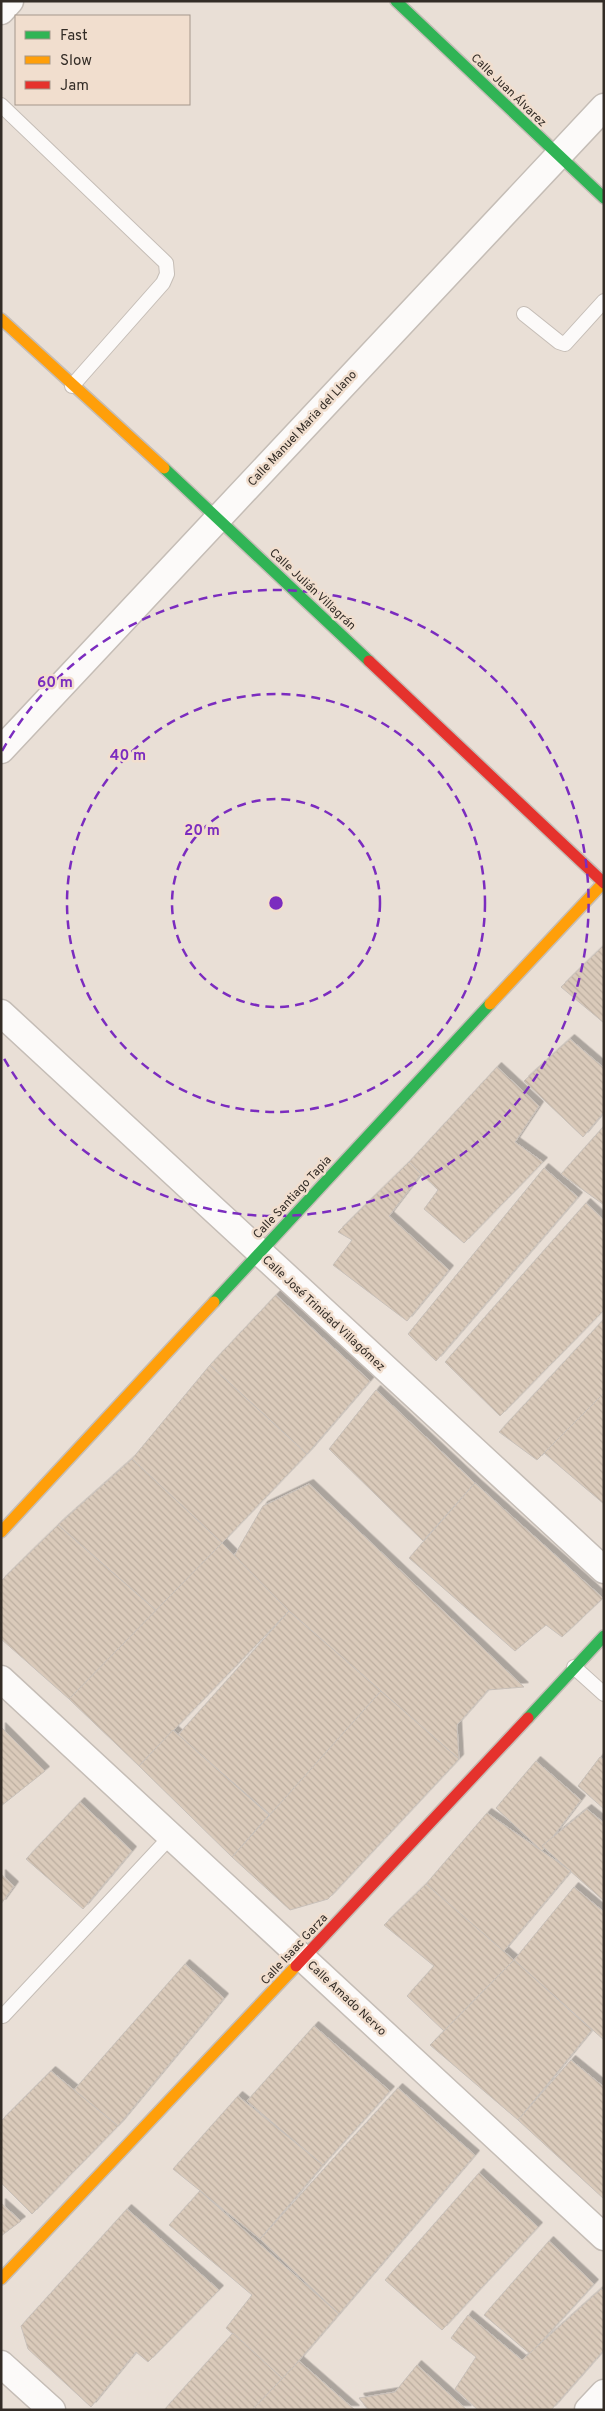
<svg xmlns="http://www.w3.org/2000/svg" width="605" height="2411" font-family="Overpass,sans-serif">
<defs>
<pattern id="building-back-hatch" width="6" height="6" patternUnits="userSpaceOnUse" patternTransform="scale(1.25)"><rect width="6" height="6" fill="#dacaba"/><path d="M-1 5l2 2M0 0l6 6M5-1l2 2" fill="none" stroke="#bcaea0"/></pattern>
<filter id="shadow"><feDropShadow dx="4.5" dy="-4.5" stdDeviation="0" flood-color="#0004"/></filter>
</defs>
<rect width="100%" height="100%" fill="#e9dfd6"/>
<g fill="url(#building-back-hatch)" stroke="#c8c0b9" filter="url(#shadow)">
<path d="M604,945V1023L561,987Z"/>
<path d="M570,1039L604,1068V1112L583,1137L524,1081Z"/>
<path d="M497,1067L539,1106L515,1142L543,1162L464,1243L424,1209L438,1190L409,1162Z"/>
<path d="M604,1126V1205L561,1174Z"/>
<path d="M409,1162L421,1174L389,1216L449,1270L407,1321L333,1265L352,1240L338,1232Z"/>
<path d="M544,1168L578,1197L436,1361L408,1334Z"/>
<path d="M586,1203L604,1220V1310L500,1416L445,1362Z"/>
<path d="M276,1295L370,1381L307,1454L210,1365Z"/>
<path d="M604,1319V1393L537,1460L499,1432Z"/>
<path d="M210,1365L307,1454L222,1543L132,1459Z"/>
<path d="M376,1390L475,1483L423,1541L329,1449Z"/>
<path d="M604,1393V1504L544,1453Z"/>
<path d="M132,1459L222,1543L158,1612L58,1525Z"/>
<path d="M475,1483L603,1598L562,1637L546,1625L515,1651L409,1558Z"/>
<path d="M309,1484L524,1687L488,1690L457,1725L459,1759L231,1561L263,1506Z"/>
<path d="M58,1525L158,1612L69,1699L1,1639V1581Z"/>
<path d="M222,1543L289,1611L139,1766L69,1699Z"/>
<path d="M289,1611L381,1691L273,1817L178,1735Z"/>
<path d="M381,1691L459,1759L328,1899L290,1910L232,1857Z"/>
<path d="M1,1727L45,1771L1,1806Z"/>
<path d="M173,1730L269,1815L232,1857L139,1766Z"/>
<path d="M600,1757L604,1760V1809L578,1786Z"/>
<path d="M536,1761L581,1800L542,1851L496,1808Z"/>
<path d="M80,1802L132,1851L83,1909L26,1859Z"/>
<path d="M587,1809L604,1823V1901L542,1846Z"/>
<path d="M487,1813L571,1871L503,1952L426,1884Z"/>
<path d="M1,1874L14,1886L1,1904Z"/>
<path d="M426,1884L514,1960L444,2031L407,1996L434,1966L384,1925Z"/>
<path d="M574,1887L604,1912V2040L514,1960Z"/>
<path d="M514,1960L592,2030L518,2120L430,2045Z"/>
<path d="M185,1964L224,1998L118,2126L74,2090Z"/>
<path d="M314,2026L390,2091L323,2165L247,2101Z"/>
<path d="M571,2060L604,2087V2199L518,2120Z"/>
<path d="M51,2071L118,2126L32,2214L1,2183V2121Z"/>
<path d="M398,2088L475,2155L339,2314L260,2239Z"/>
<path d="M238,2096L323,2165L260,2239L173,2169Z"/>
<path d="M479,2173L538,2227L442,2330L385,2280Z"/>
<path d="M200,2191L339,2314L283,2379L226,2328L252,2295L169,2225Z"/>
<path d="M1,2203L21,2221L1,2236Z"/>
<path d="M127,2209L219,2290L148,2362L136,2352L91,2407L28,2349L21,2326Z"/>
<path d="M549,2241L594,2284L530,2354L484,2315Z"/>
<path d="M601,2289L604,2291V2350L551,2410H478L455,2389L476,2357L451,2338L468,2315L522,2360Z"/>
<path d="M233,2333L283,2379L253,2410H164Z"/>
<path d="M299,2361L355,2410H252Z"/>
<path d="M417,2365L467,2410H368L359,2398L395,2392Z"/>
</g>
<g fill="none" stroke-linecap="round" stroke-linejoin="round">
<defs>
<g id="lane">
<path d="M1,105L166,263L167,274L163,283L72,386"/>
<path d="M524,314L559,342L565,344L604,301"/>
<path d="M574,1667L604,1694"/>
<path d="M3,2016L172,1835"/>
</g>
<g id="street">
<path d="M1,11L10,1"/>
<path d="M1,750L604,107"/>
<path d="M1,1013L604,1570"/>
<path d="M1,1679L604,2237"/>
<path d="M1,2364L52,2410"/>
<path d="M588,2410L604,2393"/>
</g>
<g id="fast">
<path d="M396,1L604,198"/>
<path d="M164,468L369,661"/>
<path d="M214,1302L490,1004"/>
<path d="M528,1718L604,1636"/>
</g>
<g id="slow">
<path d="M1,319L164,468"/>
<path d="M490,1004L604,882"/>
<path d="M1,1532L214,1302"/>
<path d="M1,2279L296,1966"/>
</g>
<g id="jam">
<path d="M369,661L604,883"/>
<path d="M296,1966L528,1718"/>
</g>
</defs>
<use href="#lane" stroke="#c5bdb6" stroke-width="16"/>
<use href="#street" stroke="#c5bdb6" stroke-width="29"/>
<use href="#fast" stroke="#c5bdb6" stroke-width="14"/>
<use href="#slow" stroke="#c5bdb6" stroke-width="14"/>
<use href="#jam" stroke="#c5bdb6" stroke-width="14"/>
<use href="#lane" stroke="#fcfaf9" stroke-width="14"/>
<use href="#street" stroke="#fcfaf9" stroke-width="26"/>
<use href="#fast" stroke="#30b455" stroke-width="11"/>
<use href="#slow" stroke="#ff9f0a" stroke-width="11"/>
<use href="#jam" stroke="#e5322d" stroke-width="11"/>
</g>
<g fill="none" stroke="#7b2cbf" stroke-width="2.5" stroke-dasharray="9 6">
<circle cx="276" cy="903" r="104"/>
<circle cx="276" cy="903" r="209"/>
<path d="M2 751A313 313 0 1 1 2 1055"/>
</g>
<g text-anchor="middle" stroke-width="5" stroke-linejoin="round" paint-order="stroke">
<g font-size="12" fill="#332c26" stroke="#f1dece">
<text transform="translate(509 90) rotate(44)" y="4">Calle Juan Álvarez</text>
<text transform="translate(302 428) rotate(-47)" y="4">Calle Manuel Maria del Llano</text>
<text transform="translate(313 589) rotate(43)" y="4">Calle Julián Villagrán</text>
<text transform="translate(292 1197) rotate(-47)" y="4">Calle Santiago Tapia</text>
<text transform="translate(324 1313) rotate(43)" y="4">Calle José Trinidad Villagómez</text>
<text transform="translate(294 1949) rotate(-47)" y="4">Calle Isaac Garza</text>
<text transform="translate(347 1998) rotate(43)" y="4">Calle Amado Nervo</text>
</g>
</g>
<circle cx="276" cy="903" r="8" fill="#7b2cbf" stroke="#f1dece" stroke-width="2.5"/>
<g font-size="15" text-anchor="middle" font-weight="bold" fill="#7b2cbf" stroke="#f1dece" stroke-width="5" stroke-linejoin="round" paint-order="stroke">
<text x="55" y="687">60 m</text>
<text x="128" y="760">40 m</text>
<text x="202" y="835">20 m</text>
</g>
<rect width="605" height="2411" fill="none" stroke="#332c26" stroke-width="5"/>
<rect x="15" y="15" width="175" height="90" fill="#f1dece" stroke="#a5978b"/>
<rect x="25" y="31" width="25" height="8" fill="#30b455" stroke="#a5978b"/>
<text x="60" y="40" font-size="15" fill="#332c26">Fast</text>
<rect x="25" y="56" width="25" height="8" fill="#ff9f0a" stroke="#a5978b"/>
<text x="60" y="65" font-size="15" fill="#332c26">Slow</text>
<rect x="25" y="81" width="25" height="8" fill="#e5322d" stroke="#a5978b"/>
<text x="60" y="90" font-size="15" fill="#332c26">Jam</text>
</svg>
